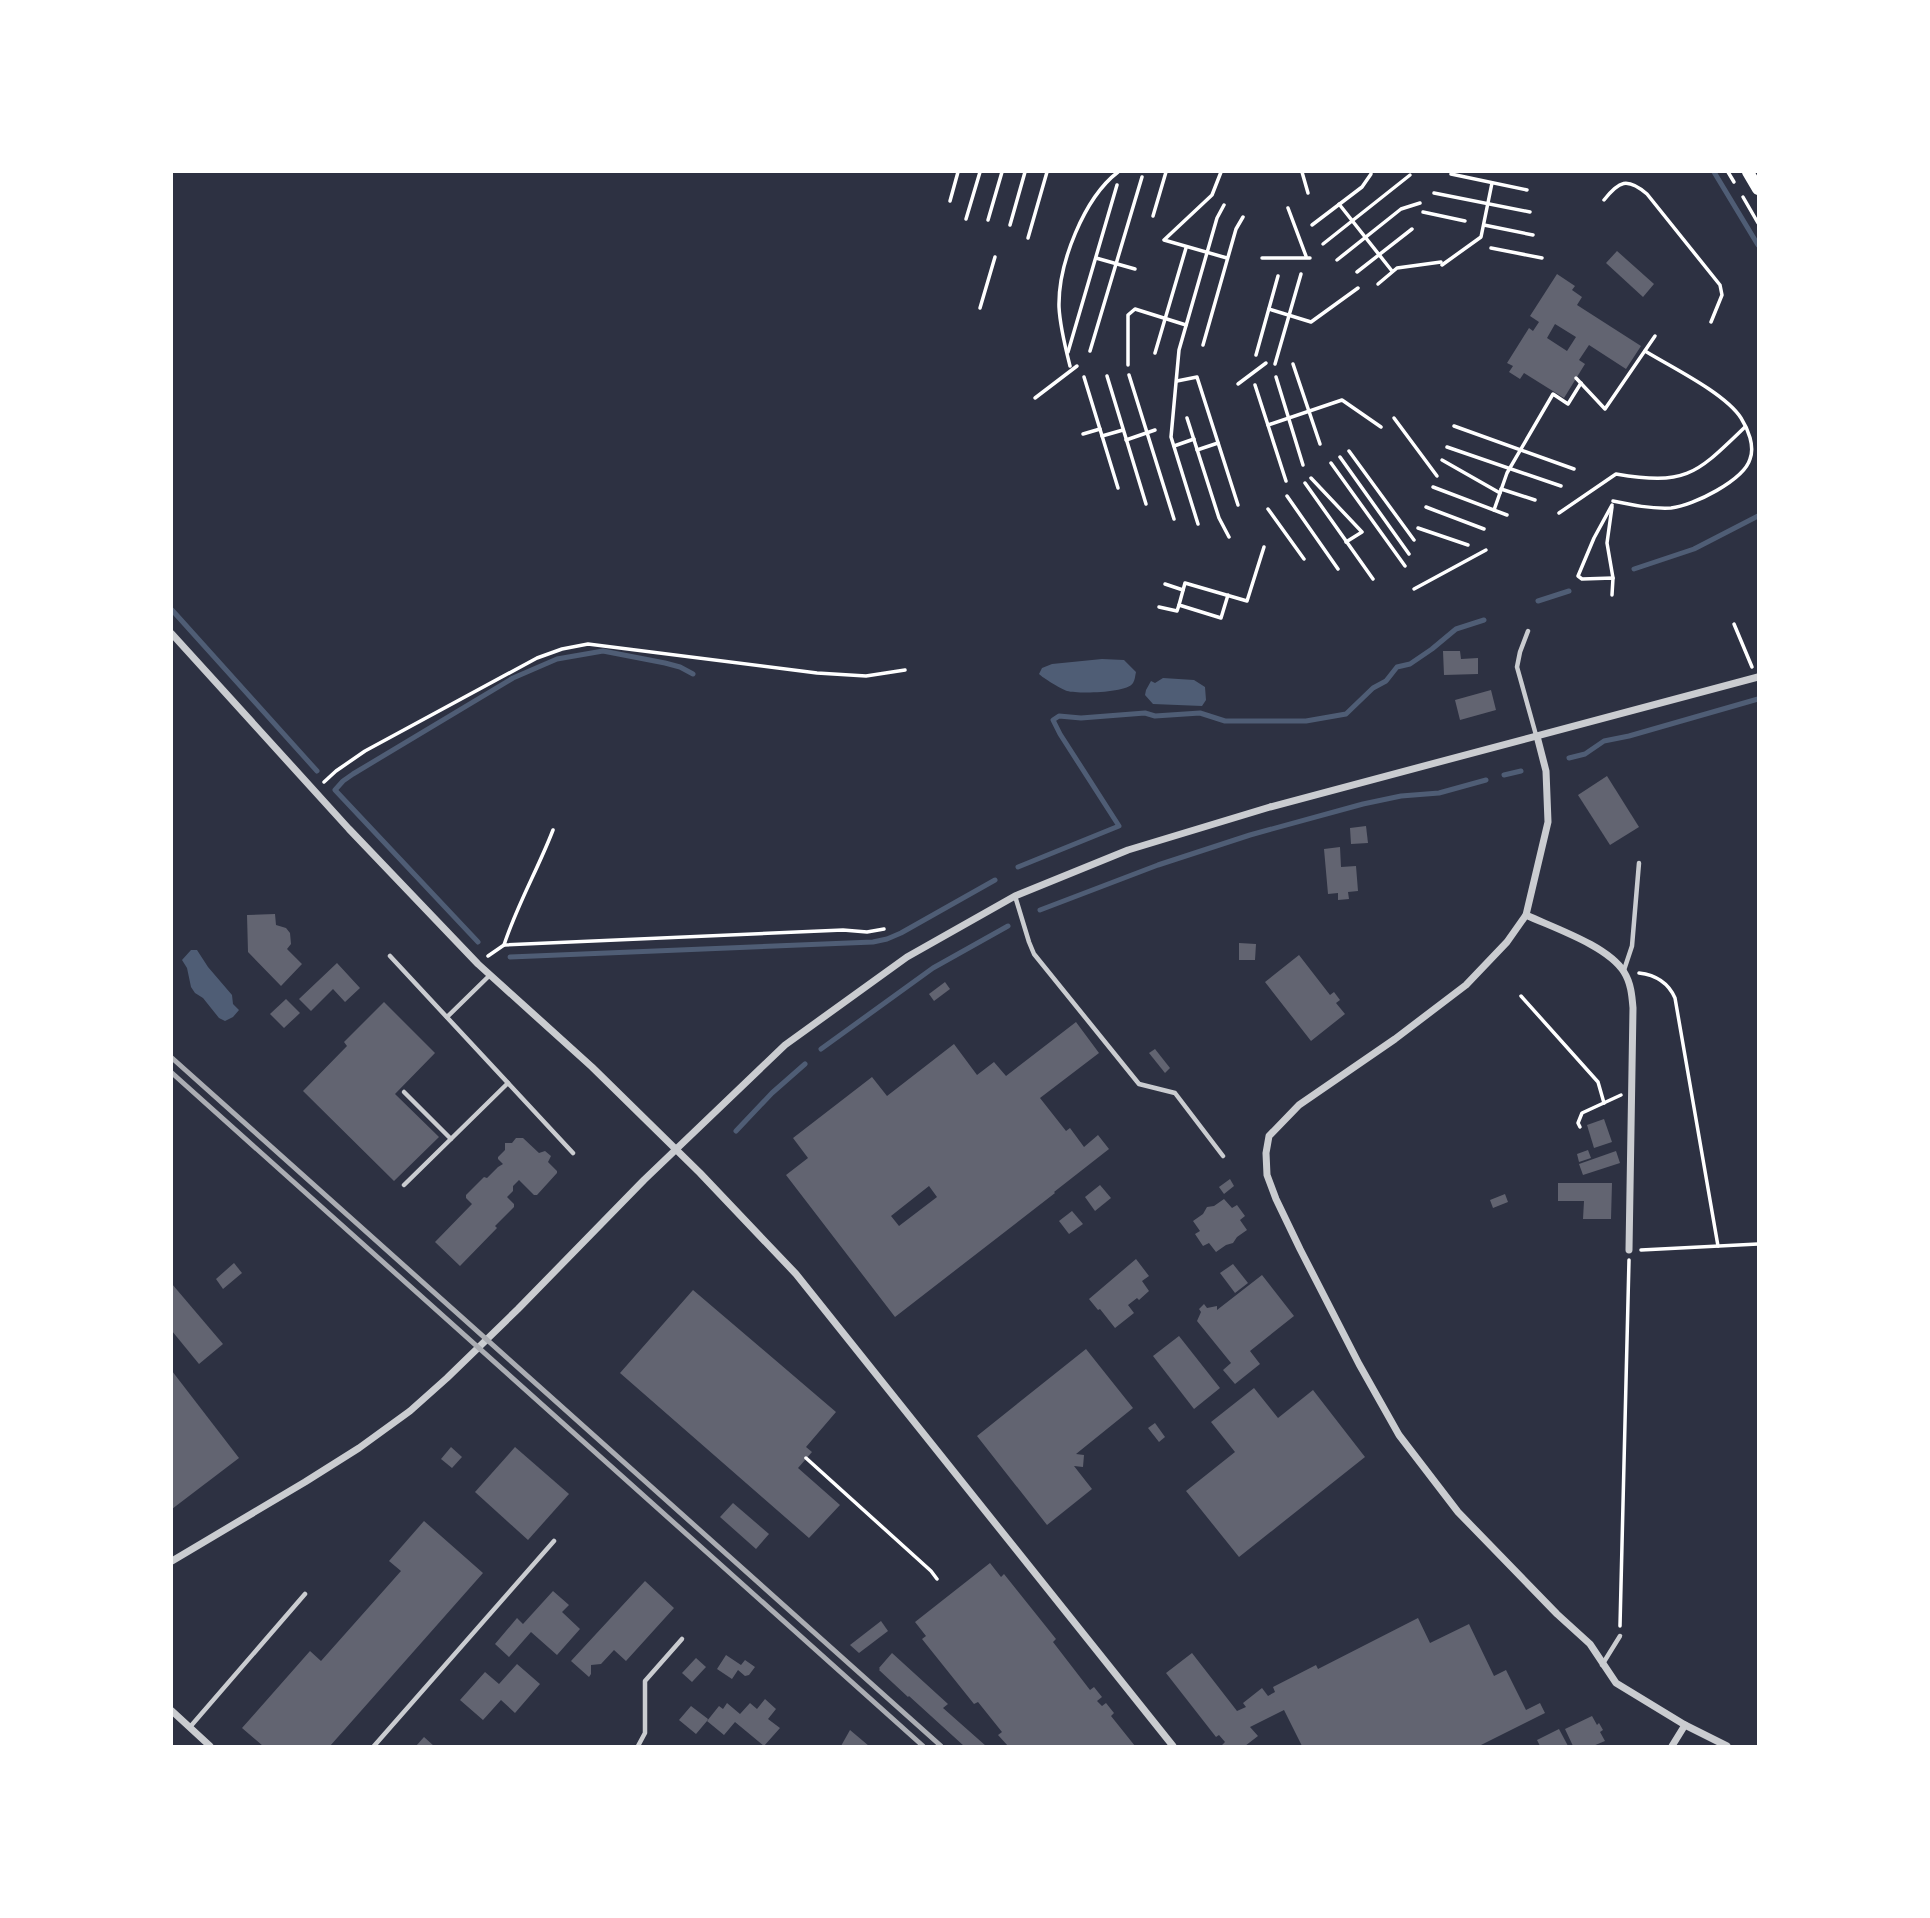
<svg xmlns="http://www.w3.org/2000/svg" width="1930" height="1918" font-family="Ubuntu,sans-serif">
<rect width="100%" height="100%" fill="#2d3142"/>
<g fill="#4f5d75">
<path d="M1102,659L1124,660L1136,672C1135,676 1135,680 1133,683C1127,693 1079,694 1067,691C1061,689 1043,678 1039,674L1042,668L1052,664Z"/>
<path d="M1163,678L1194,680L1205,687L1206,700L1202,706L1153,704L1145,695L1146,690L1151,681L1155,683Z"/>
<path d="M191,950H197L208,967L232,995L233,1004L239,1010L233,1017L225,1021L219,1018L203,998L195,993L191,987L187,968L182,960Z"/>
</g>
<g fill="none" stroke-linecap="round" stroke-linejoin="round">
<g stroke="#4f5d75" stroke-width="5">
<path d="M1714,172L1758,245"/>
<path d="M1634,569L1694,549L1758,516"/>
<path d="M1538,601L1569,591"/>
<path d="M172,610L317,771"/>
<path d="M1569,758L1585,754L1604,741L1629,736L1758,699"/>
<path d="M1504,775L1521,771"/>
<path d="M1018,867L1119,826L1060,734L1053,720L1059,716L1081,718L1145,713L1155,716L1200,713L1225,721H1306L1346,714L1373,688L1386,681L1397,667L1410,664L1432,649L1456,629L1484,620"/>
<path d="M1040,910L1158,865L1250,835L1363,804L1401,796L1439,793L1486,780"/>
<path d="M478,942L335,790L343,781L353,774L513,678L557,659L603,651L665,663L680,667L693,674"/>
<path d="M510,957L873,942L887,939L901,933L995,880"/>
<path d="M821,1049L933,968L1008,926"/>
<path d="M736,1131L772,1093L805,1064"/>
</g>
</g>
<g fill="#626471" fill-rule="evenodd">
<path d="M1617,251L1654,284L1643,297L1606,263Z"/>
<path d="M1557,274L1575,286L1572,290L1582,297L1577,305L1641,346L1626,369L1589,345L1579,360L1585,364L1564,398L1524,373L1520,379L1509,372L1513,366L1507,363L1529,328L1533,331L1539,322L1530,316ZM1555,324L1576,337L1567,351L1547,338Z"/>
<path d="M1443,651H1460L1461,659L1478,658V674L1444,675Z"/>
<path d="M1491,690L1496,710L1460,720L1455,700Z"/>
<path d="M1607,776L1639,827L1610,845L1578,795Z"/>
<path d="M1366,826L1368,843L1351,844L1350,828Z"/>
<path d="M1340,847L1341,867L1356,866L1358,891L1348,892L1349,899L1338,900V893L1328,894L1324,849Z"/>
<path d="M275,914L276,925L286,928L290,933L291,944L287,949L302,964L281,986L248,952L247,915Z"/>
<path d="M1239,943L1256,944L1255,960H1239Z"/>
<path d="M1299,955L1330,995L1334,992L1340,1000L1336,1003L1345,1014L1311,1041L1265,982Z"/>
<path d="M337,963L360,988L345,1002L333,989L311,1011L299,999Z"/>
<path d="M945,982L950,989L934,1001L929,994Z"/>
<path d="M286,999L300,1013L284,1028L270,1014Z"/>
<path d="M384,1002L435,1053L395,1094L439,1137L394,1181L303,1091L347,1046L344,1042Z"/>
<path d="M1076,1022L1099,1053L1040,1098L1066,1131L1070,1128L1084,1147L1098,1135L1109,1149L1054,1192L1055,1193L895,1317L786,1175L808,1158L793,1138L872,1077L887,1096L954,1044L977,1075L994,1062L1006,1076ZM929,1186L937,1197L899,1226L891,1216Z"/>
<path d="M1155,1049L1170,1068L1165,1073L1149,1053Z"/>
<path d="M1604,1119L1612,1142L1594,1148L1587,1125Z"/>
<path d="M516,1138H523L539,1153L545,1151L551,1156L548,1162L557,1171V1173L537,1195H534L519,1180L513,1186V1191L507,1197L514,1204V1207L495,1226L497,1228L460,1266L435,1242L472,1204L466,1198V1195L484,1177L487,1178L498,1167L503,1164L498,1159V1157L505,1150V1143H512Z"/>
<path d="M1588,1150L1591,1158L1579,1162L1577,1154Z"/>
<path d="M1616,1151L1620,1163L1583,1175L1579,1164Z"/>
<path d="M1230,1179L1234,1186L1224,1194L1219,1187Z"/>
<path d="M1558,1183H1612L1611,1219H1583L1584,1201H1558Z"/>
<path d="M1100,1185L1111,1198L1095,1211L1085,1197Z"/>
<path d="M1505,1194L1508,1202L1493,1208L1490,1200Z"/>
<path d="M1224,1199L1232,1208L1237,1205L1245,1216L1240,1220L1247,1230L1237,1237L1233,1243L1226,1245L1216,1252L1209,1243L1203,1246L1195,1234L1200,1231L1193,1221L1203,1214L1207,1207L1214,1206Z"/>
<path d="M1072,1211L1083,1224L1069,1234L1059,1221Z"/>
<path d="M1136,1259L1149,1276L1142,1281L1149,1291L1139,1300L1137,1298L1128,1305L1134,1313L1115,1328L1100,1309L1098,1310L1089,1299Z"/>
<path d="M234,1263L242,1273L223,1289L216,1279Z"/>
<path d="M1233,1264L1248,1283L1235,1293L1220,1273Z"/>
<path d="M1262,1275L1294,1316L1250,1351L1260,1364L1235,1384L1223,1370L1231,1363L1197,1321L1201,1312L1199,1309L1204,1304L1207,1308L1217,1306V1310Z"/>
<path d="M172,1284L223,1344L199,1364L172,1331Z"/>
<path d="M693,1290L836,1412L806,1447L812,1452L798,1468L840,1505L809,1538L620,1373Z"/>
<path d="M1179,1336L1220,1388L1194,1409L1153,1356Z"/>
<path d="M1086,1349L1133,1408L1076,1454L1084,1455L1083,1467L1074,1466L1092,1489L1047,1525L977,1436Z"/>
<path d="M172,1371L239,1458L172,1509Z"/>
<path d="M1254,1388L1278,1418L1313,1390L1365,1457L1239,1557L1186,1491L1235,1452L1211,1422Z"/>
<path d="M1155,1423L1165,1437L1159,1442L1148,1428Z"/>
<path d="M451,1447L462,1457L452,1468L441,1459Z"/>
<path d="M515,1447L569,1494L528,1540L475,1492Z"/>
<path d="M733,1503L769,1534L756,1549L720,1517Z"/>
<path d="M424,1521L483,1573L330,1746H263L242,1728L310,1651L321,1661L401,1571L389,1561Z"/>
<path d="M990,1563L1001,1577L1004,1574L1056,1639L1053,1642L1090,1690L1094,1687L1102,1697L1097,1701L1102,1706L1106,1703L1114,1713L1111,1716L1135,1746H1008L998,1735L1002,1732L978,1702L974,1704L922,1639L926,1636L915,1622Z"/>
<path d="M645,1581L674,1608L626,1661L614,1650L601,1664L591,1665V1674L589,1677L571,1661Z"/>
<path d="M553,1591L569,1605L562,1612L580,1629L557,1655L531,1632L509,1657L495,1644L517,1618L523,1624Z"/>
<path d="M1418,1618L1430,1643L1469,1624L1494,1676L1506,1670L1526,1710L1540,1703L1545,1713L1479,1746H1302L1284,1710L1250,1727L1258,1736L1245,1746L1240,1745L1223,1746L1222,1745L1225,1742L1219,1735L1216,1737L1166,1673L1192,1653L1237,1711L1246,1707L1243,1703L1262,1688L1268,1696L1275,1692L1273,1687L1316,1665L1318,1669Z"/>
<path d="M881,1621L888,1631L859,1653L850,1645Z"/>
<path d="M892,1653L948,1704L943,1708L986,1746H964L909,1696L908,1697L879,1670L880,1669L879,1668Z"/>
<path d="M726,1655L741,1665L745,1660L755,1667L749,1675L745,1676L738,1670L732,1679L717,1669Z"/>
<path d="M696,1658L706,1667L692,1682L682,1673Z"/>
<path d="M517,1664L540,1684L515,1713L501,1700L483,1720L460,1700L485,1672L499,1684Z"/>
<path d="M765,1699L776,1709L768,1719L780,1728L764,1746L735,1722L724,1735L707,1721L696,1734L679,1720L691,1706L708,1719L707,1721L719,1706L723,1709L727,1703L740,1714L750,1703L757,1709Z"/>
<path d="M1592,1716L1597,1725L1599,1723L1603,1730L1600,1732L1605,1741L1593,1746H1573L1565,1729Z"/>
<path d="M1559,1729L1568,1746H1540L1537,1740Z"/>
<path d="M850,1730L869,1746H841Z"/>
<path d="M424,1737L434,1746H416Z"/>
</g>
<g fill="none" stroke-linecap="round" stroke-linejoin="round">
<g stroke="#fff" stroke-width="3.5">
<path d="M1221,172L1212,195L1164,240L1227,258"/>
<path d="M1302,172L1308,193"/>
<path d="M1728,172L1734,182"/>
<path d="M1451,174L1527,190"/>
<path d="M1434,193L1530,212"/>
<path d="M1743,197L1758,223"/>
<path d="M1604,200C1619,181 1627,177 1647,194L1720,285L1722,295L1711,322"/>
<path d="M950,201L958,172"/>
<path d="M1339,204L1392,271"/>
<path d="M1288,208L1306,256"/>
<path d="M1423,212L1465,221"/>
<path d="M1153,216L1166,172"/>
<path d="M966,219L980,172"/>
<path d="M988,220L1002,172"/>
<path d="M1010,225L1025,172"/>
<path d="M1312,225L1362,187L1371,174"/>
<path d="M1484,225L1533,235"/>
<path d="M1028,238L1047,172"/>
<path d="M1323,244L1410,175"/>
<path d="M1491,248L1542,258"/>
<path d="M1096,258L1135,269"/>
<path d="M1262,258H1310"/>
<path d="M1337,260L1401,209L1420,203"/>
<path d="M1442,265L1481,237L1492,183"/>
<path d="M1357,272L1412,229"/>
<path d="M1378,284L1397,268L1441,262"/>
<path d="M980,308L995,257"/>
<path d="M1269,309L1311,322L1358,288"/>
<path d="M1203,345L1236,229L1243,217"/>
<path d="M1090,351L1142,177"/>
<path d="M1068,352L1117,185"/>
<path d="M1155,353L1186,248"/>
<path d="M1256,355L1278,276"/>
<path d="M1275,364L1301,274"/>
<path d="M1293,364L1320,444"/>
<path d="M1128,365V315L1135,309L1186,325"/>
<path d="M1070,366C1065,346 1060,327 1059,307C1058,264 1084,198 1118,172"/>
<path d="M1129,375L1174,519"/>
<path d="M1107,376L1146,504"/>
<path d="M1084,377L1118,488"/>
<path d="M1276,377L1303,465"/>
<path d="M1576,378L1605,409L1655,336"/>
<path d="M1177,381L1197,377L1238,505"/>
<path d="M1238,384L1266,363"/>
<path d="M1255,385L1286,481"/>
<path d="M1035,398L1077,366"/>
<path d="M1187,418L1219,518L1229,537"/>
<path d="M1394,418L1437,476"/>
<path d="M1268,425L1342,400L1381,427"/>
<path d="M1454,426L1574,469"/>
<path d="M1083,434L1100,429"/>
<path d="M1102,436L1123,430"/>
<path d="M1126,440L1155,430"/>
<path d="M1174,446L1194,439"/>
<path d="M1447,447L1561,486"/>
<path d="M1197,450L1218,443"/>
<path d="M1349,451L1414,540"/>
<path d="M1340,457L1409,554"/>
<path d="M1442,460L1500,493"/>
<path d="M1331,463L1405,566"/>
<path d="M1311,478L1362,532L1346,542"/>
<path d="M1305,483L1373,579"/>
<path d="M1433,487L1507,515"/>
<path d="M1501,489L1535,500"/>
<path d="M1287,496L1338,569"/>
<path d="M1613,501C1632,505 1651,509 1671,508C1693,506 1744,480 1750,459C1755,446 1748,429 1741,418C1725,393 1671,367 1645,351"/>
<path d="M1612,505L1594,538L1578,576L1582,579L1613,578L1612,595"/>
<path d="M1426,507L1484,529"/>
<path d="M1612,507L1607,543L1613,578"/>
<path d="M1268,509L1304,559"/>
<path d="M1494,510L1507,473L1553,394L1568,404L1581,383"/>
<path d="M1559,513L1616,474C1687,486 1696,474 1745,427"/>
<path d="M1198,524L1171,437L1179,350L1217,218L1224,205"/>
<path d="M1418,528L1468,545"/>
<path d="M1165,584L1183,590"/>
<path d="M1414,589L1486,550"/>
<path d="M1228,595L1221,618L1179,605L1185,583L1247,601L1264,547"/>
<path d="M1159,607L1177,611L1179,605"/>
<path d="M1734,624L1752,667"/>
<path d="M324,782L336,771L365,751L537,658L562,649L588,644L817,673L866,676L905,670"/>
<path d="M504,945C517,905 538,869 553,830"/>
<path d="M488,956L504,945L843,930L867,932L884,929"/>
<path d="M1639,973C1656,975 1668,982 1675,998L1718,1246"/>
<path d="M1521,996L1598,1082L1604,1103"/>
<path d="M1580,1127L1578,1123L1582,1113L1621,1095"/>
<path d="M1641,1250L1758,1244"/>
<path d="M806,1458L931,1571L937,1579"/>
<path d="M1620,1626L1629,1260"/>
</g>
<g stroke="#caccd0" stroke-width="4.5">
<path d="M1528,631L1520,652L1517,667L1536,735"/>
<path d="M1015,896L1029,942L1034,954L1139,1084L1175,1093L1223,1156"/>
<path d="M390,956L573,1153"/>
<path d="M1624,970L1632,946L1639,863"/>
<path d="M447,1017L490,975"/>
<path d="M404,1092L451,1139"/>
<path d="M404,1185L508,1083"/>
<path d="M1602,1665L1620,1636"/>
<path d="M190,1727L305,1594"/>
<path d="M374,1746L554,1541"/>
<path d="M638,1746L645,1733V1681L682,1639"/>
</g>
<g stroke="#caccd0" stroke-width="7">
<path d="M172,634L349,829L478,964L592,1067L700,1173L796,1274L1173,1746"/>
<path d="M1537,736L1546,771L1548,822L1526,915L1507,942L1466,985L1395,1039L1299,1105L1269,1136L1266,1153L1267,1175L1276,1199L1300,1249L1359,1364L1399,1435L1458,1512L1557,1614L1590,1644L1616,1683L1685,1725L1727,1746"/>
<path d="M1526,915C1554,928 1608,946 1624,972C1631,983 1632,996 1633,1008L1629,1250"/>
<path d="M172,1561L305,1482L359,1448L410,1411L447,1378L518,1309L644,1180L785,1045L907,957L1015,896L1128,850L1270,807L1758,677"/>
<path d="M172,1711L210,1746"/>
<path d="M1672,1746L1685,1725"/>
</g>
<path stroke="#fff" stroke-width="12" d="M1748,172L1758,189"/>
<g stroke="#abadb3" stroke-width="5">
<path d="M172,1058L941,1746"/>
<path d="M172,1073L923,1746"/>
</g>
</g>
<rect width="1930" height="1918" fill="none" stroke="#ffffff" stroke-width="346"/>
</svg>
